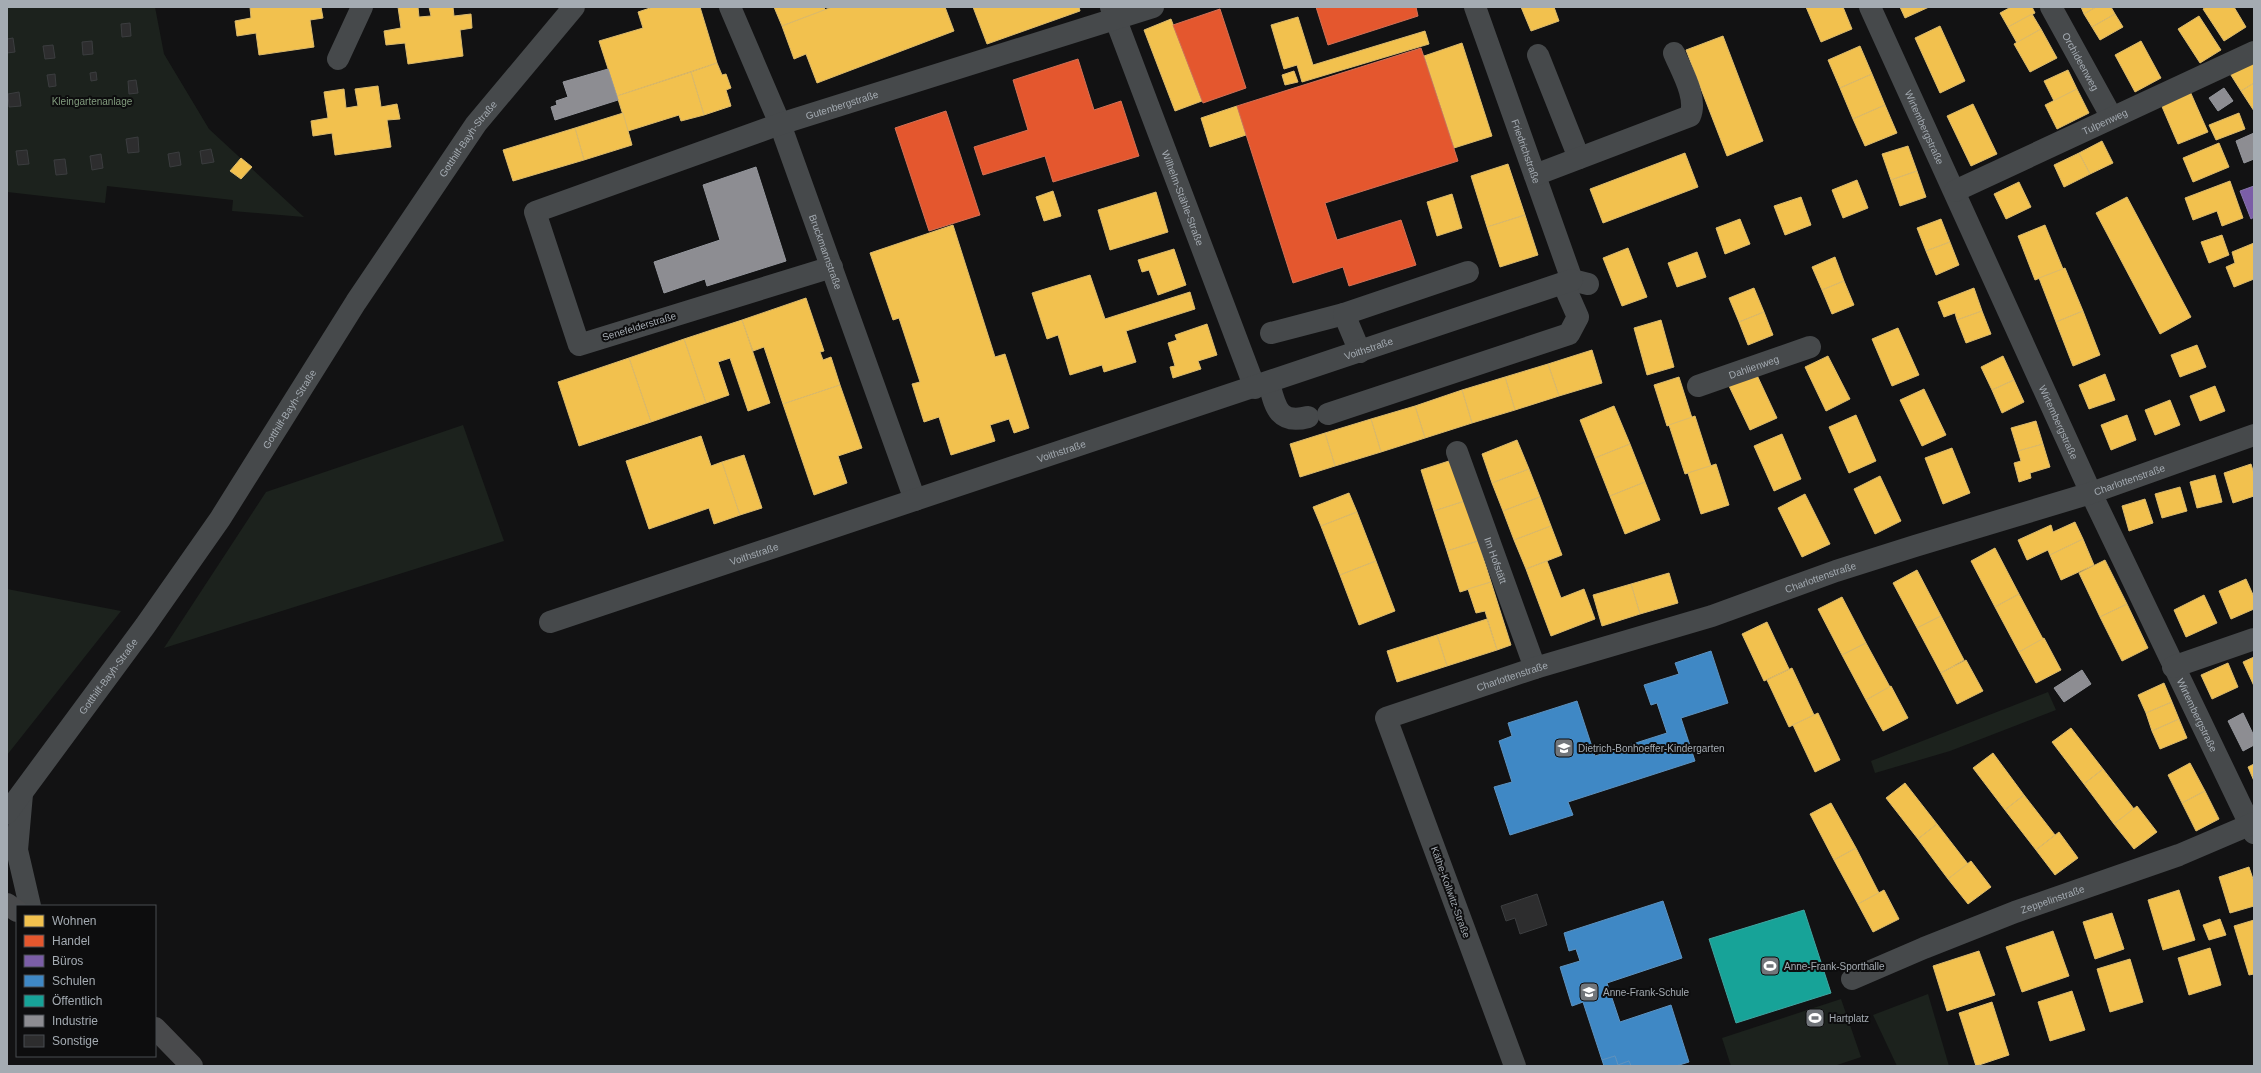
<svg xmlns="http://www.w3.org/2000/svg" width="2261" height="1073" font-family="Arial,sans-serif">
<rect width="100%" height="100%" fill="#121213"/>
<g fill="#1c221d">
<path d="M7,7H155L164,54L209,129L304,217L232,211L233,200L107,186L105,203L7,192Z"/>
<path d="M463,425L504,541L164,648L266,492Z"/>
<path d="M7,589L121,611L7,755Z"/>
<path d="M2048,692L2056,710L1950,751L1875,773L1871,761Z"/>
<path d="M1928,994L1949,1066H1897L1873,1015Z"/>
<path d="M1841,999L1861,1057L1834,1066H1731L1722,1038Z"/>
</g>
<g fill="#f2c14e" stroke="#dbba6c">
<path d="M250,7H321L323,18L310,20L314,47L259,55L256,33L237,36L235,21L251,18Z"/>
<path d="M398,7H418L419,17L431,16L429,7H453L454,16L471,14L472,28L460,30L463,56L408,64L405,43L386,45L384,31L401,28Z"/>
<path d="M653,7H700L717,63L617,96L599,41L643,28L638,12Z"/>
<path d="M774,7H824L825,10L782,26Z"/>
<path d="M832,7H945L954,31L817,83L806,54L794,59L782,26Z"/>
<path d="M973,7H1079L1080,11L987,44Z"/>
<path d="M1521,7H1554L1559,21L1531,31Z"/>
<path d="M1806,7H1843L1852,29L1821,42Z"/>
<path d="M1900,7H1929L1905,18Z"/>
<path d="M2011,7H2032L2035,13L2008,27L2000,13Z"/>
<path d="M2081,7H2096L2084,14Z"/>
<path d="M2096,7H2111L2115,14L2092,27L2084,14Z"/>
<path d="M2206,7H2234L2246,27L2224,41L2203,9Z"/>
<path d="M2032,14L2041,29L2017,43L2008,27Z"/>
<path d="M2115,14L2123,27L2100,40L2092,27Z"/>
<path d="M2199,16L2221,50L2200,63L2178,29Z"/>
<path d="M1298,17L1313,65L1425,31L1429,44L1302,82L1297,65L1284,69L1271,25Z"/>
<path d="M1171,19L1202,101L1175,111L1144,30Z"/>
<path d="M1940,26L1965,81L1940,93L1915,38Z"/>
<path d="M2041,29L2057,58L2030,72L2014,44Z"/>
<path d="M1723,36L1763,141L1727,156L1686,50Z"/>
<path d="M2141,41L2161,78L2135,92L2115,55Z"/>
<path d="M1462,43L1492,136L1454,148L1424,56Z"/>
<path d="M1860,46L1872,74L1840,88L1828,60Z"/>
<path d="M2254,57V83L2241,91L2229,72Z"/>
<path d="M717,63L722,75L726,74L731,88L726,90L731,106L704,115L691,72Z"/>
<path d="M2068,70L2077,89L2054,101L2044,81Z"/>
<path d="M1294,71L1298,82L1285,85L1282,75Z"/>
<path d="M691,72L704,115L681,121L679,115L628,131L617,96Z"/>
<path d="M1872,74L1885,105L1853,119L1840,88Z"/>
<path d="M2254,83V111L2241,91Z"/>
<path d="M378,86L381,107L397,104L400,119L387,120L391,147L335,155L332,133L313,136L311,121L328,118L324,92L344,89L346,108L358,106L355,89Z"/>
<path d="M2077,89L2089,113L2057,129L2045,105Z"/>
<path d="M2189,89L2208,132L2178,144L2160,102Z"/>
<path d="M1973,104L1997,154L1971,166L1947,116Z"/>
<path d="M1885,105L1897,133L1865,146L1853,119Z"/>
<path d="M1237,106L1246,135L1210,147L1201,118Z"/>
<path d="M623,113L632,145L584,160L575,128Z"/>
<path d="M2239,113L2245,129L2216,140L2209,125Z"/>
<path d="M575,128L584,160L513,181L503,150Z"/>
<path d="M2102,141L2113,163L2090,174L2079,153Z"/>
<path d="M2219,143L2229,167L2193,182L2183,158Z"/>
<path d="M1908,146L1917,171L1891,180L1882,154Z"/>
<path d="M1685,153L1698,187L1603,223L1590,189Z"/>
<path d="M2079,153L2090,174L2064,187L2054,165Z"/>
<path d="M241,158L252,167L241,179L230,171Z"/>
<path d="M1508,164L1525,215L1487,227L1471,176Z"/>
<path d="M1917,171L1926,197L1900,206L1891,180Z"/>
<path d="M1857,180L1868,208L1843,218L1832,190Z"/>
<path d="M2230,181L2243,218L2222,226L2217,211L2193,220L2185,198Z"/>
<path d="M2019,182L2031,207L2006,219L1994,194Z"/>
<path d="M1053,191L1061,216L1044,221L1036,197Z"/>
<path d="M1156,192L1168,232L1110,250L1098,210Z"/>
<path d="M1452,194L1462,228L1437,236L1427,202Z"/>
<path d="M1801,197L1811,225L1785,235L1774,206Z"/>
<path d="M2127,197L2191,317L2160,334L2096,213Z"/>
<path d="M1525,215L1538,255L1500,267L1487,227Z"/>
<path d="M1740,219L1750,244L1725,254L1716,228Z"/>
<path d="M1941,219L1950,242L1926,251L1917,228Z"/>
<path d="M953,225L995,357L1005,354L1029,428L1014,433L1009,419L990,425L995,441L951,455L939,417L924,422L912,384L920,382L899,318L893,320L870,253Z"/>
<path d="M2045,225L2063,269L2035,280L2018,236Z"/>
<path d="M2222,235L2229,255L2209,263L2201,242Z"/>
<path d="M1950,242L1959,265L1936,275L1926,251Z"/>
<path d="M2254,243V279L2234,287L2226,267L2235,263L2232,252Z"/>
<path d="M1628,248L1647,297L1622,306L1603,258Z"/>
<path d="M1174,249L1186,285L1158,295L1149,270L1142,272L1138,260Z"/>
<path d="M1697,252L1706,277L1677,287L1668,263Z"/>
<path d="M1835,257L1844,281L1822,290L1812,267Z"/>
<path d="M2065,268L2083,311L2056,322L2039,278Z"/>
<path d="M1090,275L1105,319L1190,292L1195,309L1126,331L1136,362L1104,372L1102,365L1070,375L1058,335L1047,339L1032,293Z"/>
<path d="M1844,281L1854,305L1832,314L1822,290Z"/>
<path d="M1754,288L1764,312L1739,322L1729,298Z"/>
<path d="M1974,288L1982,311L1957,320L1955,313L1944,317L1938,302Z"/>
<path d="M806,298L824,351L820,352L823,360L831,357L840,385L783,404L764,347L753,351L742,320Z"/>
<path d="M1982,311L1991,334L1966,343L1957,320Z"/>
<path d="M2083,311L2100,355L2073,366L2056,322Z"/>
<path d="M1764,312L1773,335L1748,345L1739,322Z"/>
<path d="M742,320L770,403L748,411L730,358L718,362L729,395L706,403L684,339Z"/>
<path d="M1661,320L1674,367L1647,375L1634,328Z"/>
<path d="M1207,324L1217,355L1198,361L1201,369L1173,378L1170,367L1175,366L1168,343L1177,340L1175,335Z"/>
<path d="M1898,328L1919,375L1892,386L1872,339Z"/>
<path d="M684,339L706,403L651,422L629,358Z"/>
<path d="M2197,345L2206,367L2180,377L2171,355Z"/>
<path d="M1592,350L1602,383L1559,396L1548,364Z"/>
<path d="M1828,356L1850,399L1826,411L1805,367Z"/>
<path d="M2003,356L2014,380L1992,390L1981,367Z"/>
<path d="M629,358L651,422L579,446L558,382Z"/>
<path d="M1548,364L1559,396L1515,410L1505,377Z"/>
<path d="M1756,373L1777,418L1750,430L1729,386Z"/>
<path d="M2105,374L2115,400L2089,409L2079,385Z"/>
<path d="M1505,377L1515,410L1472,423L1462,390Z"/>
<path d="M1679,377L1692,418L1667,426L1654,385Z"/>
<path d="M2014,380L2024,402L2002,413L1992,390Z"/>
<path d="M840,385L862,448L838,456L847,483L814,495L783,404Z"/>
<path d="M2215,386L2225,411L2200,421L2190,396Z"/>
<path d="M1924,389L1946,435L1922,446L1900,400Z"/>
<path d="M1462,390L1472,423L1425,438L1415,406Z"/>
<path d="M2170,400L2180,425L2155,435L2145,410Z"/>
<path d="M1415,406L1425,438L1381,452L1371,419Z"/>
<path d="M1614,406L1630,444L1595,458L1580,420Z"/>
<path d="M1856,415L1876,461L1849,473L1829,427Z"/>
<path d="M2127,415L2136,440L2111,450L2101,425Z"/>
<path d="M1695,416L1711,466L1685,474L1669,425Z"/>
<path d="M1371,419L1381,452L1335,466L1325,433Z"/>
<path d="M2036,421L2043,444L2018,451L2011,428Z"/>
<path d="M1325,433L1335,466L1300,477L1290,444Z"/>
<path d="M1782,434L1801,479L1774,491L1754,446Z"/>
<path d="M701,436L711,466L722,462L740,515L714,524L709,508L649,529L626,461Z"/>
<path d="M1517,440L1529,469L1492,483L1482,454Z"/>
<path d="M1630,444L1645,482L1610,496L1595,458Z"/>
<path d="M2043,444L2050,467L2030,473L2031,478L2019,482L2014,463L2021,461L2018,451Z"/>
<path d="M1952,448L1970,493L1943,504L1925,458Z"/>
<path d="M744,455L762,508L740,515L722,462Z"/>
<path d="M1452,460L1465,501L1434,511L1421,470Z"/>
<path d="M1716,464L1729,505L1701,514L1688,473Z"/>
<path d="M2251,464L2254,474V496L2233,503L2224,473Z"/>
<path d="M1529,469L1540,497L1503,511L1492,483Z"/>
<path d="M2215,475L2222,502L2197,508L2190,482Z"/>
<path d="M1880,476L1901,521L1875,534L1854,489Z"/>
<path d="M1645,482L1660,520L1625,534L1610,496Z"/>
<path d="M2180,487L2187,511L2162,518L2155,494Z"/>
<path d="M1349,493L1357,512L1321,526L1313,507Z"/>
<path d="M1805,494L1830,544L1802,557L1778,508Z"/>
<path d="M1540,497L1551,526L1514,540L1503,511Z"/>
<path d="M2145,499L2153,523L2129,531L2122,506Z"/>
<path d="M1465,501L1478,541L1447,551L1434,511Z"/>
<path d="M1357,512L1376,561L1340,575L1321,526Z"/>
<path d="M2075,522L2083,539L2050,555L2048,550L2027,560L2018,540L2051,525L2053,532Z"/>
<path d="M1551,526L1562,555L1526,569L1514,540Z"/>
<path d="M2083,539L2094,565L2061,580L2050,555Z"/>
<path d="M1478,541L1491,582L1460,592L1447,551Z"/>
<path d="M1995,548L2019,594L1995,607L1971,561Z"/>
<path d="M2105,560L2127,604L2100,617L2079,573Z"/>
<path d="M1376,561L1395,611L1359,625L1340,575Z"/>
<path d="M1547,561L1561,598L1584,589L1595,619L1551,636L1526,569Z"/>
<path d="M1917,570L1941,616L1917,628L1893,583Z"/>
<path d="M1669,573L1678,603L1640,614L1631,584Z"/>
<path d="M2246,579L2254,597V609L2231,619L2219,591Z"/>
<path d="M1491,582L1511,645L1497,650L1485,611L1476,613L1468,589Z"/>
<path d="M1631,584L1640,614L1602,626L1593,595Z"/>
<path d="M2019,594L2043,639L2019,652L1995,607Z"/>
<path d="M2204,595L2217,623L2186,637L2174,610Z"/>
<path d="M1842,597L1866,643L1842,655L1818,609Z"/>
<path d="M2127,604L2148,648L2122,661L2100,617Z"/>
<path d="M1941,616L1964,660L1941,673L1917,628Z"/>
<path d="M1487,619L1497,650L1447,666L1437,635Z"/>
<path d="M1767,622L1789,669L1764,681L1742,634Z"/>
<path d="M1437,635L1447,666L1397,682L1387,651Z"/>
<path d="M2044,638L2061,670L2036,683L2019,652Z"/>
<path d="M1866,643L1890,687L1866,700L1842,655Z"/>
<path d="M2254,657V686L2243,662Z"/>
<path d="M1966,660L1983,691L1957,704L1941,673Z"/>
<path d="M2228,663L2238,687L2212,699L2201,675Z"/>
<path d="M1792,668L1814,715L1789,727L1767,680Z"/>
<path d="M2164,683L2172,702L2146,713L2138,695Z"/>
<path d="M1891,686L1908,718L1883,731L1866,700Z"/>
<path d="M2172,702L2179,719L2152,731L2146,713Z"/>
<path d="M1818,713L1840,760L1815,772L1793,725Z"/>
<path d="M2179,719L2187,738L2160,749L2152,731Z"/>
<path d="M2071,728L2103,769L2084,784L2052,742Z"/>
<path d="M1993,753L2024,795L2005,810L1973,768Z"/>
<path d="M2190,763L2205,791L2182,803L2168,775Z"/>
<path d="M2254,764V781L2248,767Z"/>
<path d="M2103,769L2134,809L2114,824L2084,784Z"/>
<path d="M1905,783L1937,824L1918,839L1886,798Z"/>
<path d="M2205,791L2219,819L2196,831L2182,803Z"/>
<path d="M2024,795L2055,835L2036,850L2005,810Z"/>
<path d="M1831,803L1856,848L1834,860L1810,814Z"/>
<path d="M2137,806L2157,832L2134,849L2114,824Z"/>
<path d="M1937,824L1968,864L1948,879L1918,839Z"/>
<path d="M2059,832L2078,858L2055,875L2036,850Z"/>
<path d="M1856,848L1879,893L1858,904L1834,860Z"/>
<path d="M1971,861L1991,887L1968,904L1948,879Z"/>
<path d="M2249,867L2254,882V906L2230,913L2219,877Z"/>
<path d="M1884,890L1899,919L1873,932L1858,904Z"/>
<path d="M2179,890L2195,940L2163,950L2148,900Z"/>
<path d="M2112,913L2124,949L2095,959L2083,922Z"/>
<path d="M2220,919L2226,935L2209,940L2203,925Z"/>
<path d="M2254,920V974L2249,975L2234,926Z"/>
<path d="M2053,931L2069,976L2022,992L2006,947Z"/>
<path d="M2210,948L2221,985L2189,995L2178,958Z"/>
<path d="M1979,951L1995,995L1947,1011L1933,966Z"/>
<path d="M2130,959L2143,1002L2110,1012L2097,969Z"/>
<path d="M2072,991L2085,1030L2050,1041L2038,1002Z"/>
<path d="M1992,1002L2009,1055L1976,1066L1959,1013Z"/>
</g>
<g fill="#e4572e" stroke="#d17056">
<path d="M1316,7H1416L1418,16L1328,45Z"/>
<path d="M1220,9L1246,88L1203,103L1173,25Z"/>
<path d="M1421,48L1458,161L1325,203L1337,240L1401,220L1416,265L1349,286L1343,267L1293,283L1237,106Z"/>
<path d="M1078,59L1094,110L1121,101L1139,156L1053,182L1045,156L983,175L974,147L1028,130L1013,80Z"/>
<path d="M946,111L980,215L929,231L895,128Z"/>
</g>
<path fill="#7b5ea7" stroke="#8775aa" d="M2254,186V217L2251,219L2240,191Z"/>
<g fill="#3f88c5" stroke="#5d92bf">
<path d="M1711,651L1728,703L1681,718L1695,761L1568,802L1573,815L1510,835L1494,787L1512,782L1499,741L1512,736L1508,723L1577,701L1595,756L1667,733L1657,703L1651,705L1644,685L1679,674L1675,663Z"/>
<path d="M1663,901L1682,958L1607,983L1620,1022L1671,1005L1689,1062L1676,1066H1631L1629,1061L1618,1065L1615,1056L1602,1060L1583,1002L1572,1006L1560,967L1580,961L1576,949L1569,951L1564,933Z"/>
<path d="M1615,1056L1618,1065L1629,1061L1631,1066H1604L1602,1060Z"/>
</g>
<path fill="#17a398" stroke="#41a5a0" d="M1804,910L1831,993L1736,1023L1709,939Z"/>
<g fill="#8d8d92" stroke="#94969c">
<path d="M608,69L618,100L555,120L551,107L557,105L556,101L568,97L563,82Z"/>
<path d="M2224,88L2233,101L2218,111L2209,98Z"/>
<path d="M2254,133V159L2244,163L2236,141Z"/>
<path d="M756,167L786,261L707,286L705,279L664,293L654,262L720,240L703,185Z"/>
<path d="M2082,670L2091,684L2064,702L2054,688Z"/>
<path d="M2243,713L2254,736V745L2243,751L2228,721Z"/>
</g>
<g fill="#2d2d2e" stroke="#3b3d3f">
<path d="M130,23L131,36L122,37L121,24Z"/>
<path d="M13,38L15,52L7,53V39Z"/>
<path d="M92,41L93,54L83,55L82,42Z"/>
<path d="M53,45L55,58L45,59L43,46Z"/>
<path d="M96,72L97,80L91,81L90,73Z"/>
<path d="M55,74L56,86L49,87L47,75Z"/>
<path d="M136,80L138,93L129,94L128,81Z"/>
<path d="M19,92L21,106L9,107L8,94Z"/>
<path d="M138,137L139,152L128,153L126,139Z"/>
<path d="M211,149L214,162L202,164L200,151Z"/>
<path d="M27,150L29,164L18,165L16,151Z"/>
<path d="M179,152L181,165L170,167L168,154Z"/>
<path d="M101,154L103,168L92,170L90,156Z"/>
<path d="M65,159L67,174L56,175L54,160Z"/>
<path d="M1537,894L1547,925L1520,934L1515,918L1506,921L1501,906Z"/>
</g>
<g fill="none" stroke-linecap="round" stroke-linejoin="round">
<g stroke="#46494b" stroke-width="22">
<path id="s1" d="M730,7L780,124L915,500"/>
<path id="s2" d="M1111,7L1255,388"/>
<path id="s3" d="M1475,7L1572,280L1588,284"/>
<path id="s4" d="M1870,7L2091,493L2254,833"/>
<path id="s5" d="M2051,7L2111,116"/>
<path d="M1538,55L1579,158"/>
<path d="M338,59L362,7"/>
<path d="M1535,175L1690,116C1698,98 1681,70 1674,53"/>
<path id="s6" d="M1955,191L2254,52"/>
<path id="s7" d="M832,267L579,345L535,212L780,124L1153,7"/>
<path d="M1271,333L1344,314"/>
<path d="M1360,352L1344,314L1468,272"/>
<path d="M1269,383C1275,406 1278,425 1308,417"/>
<path id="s8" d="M1698,386L1810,347"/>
<path d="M1328,414L1569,334L1578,317L1563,283"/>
<path id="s9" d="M1457,452L1535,668"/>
<path id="s10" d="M550,622L1572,280"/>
<path d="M2173,667L2254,639"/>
<path d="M22,794L17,850L30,906"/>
<path id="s11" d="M7,813L145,626L220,519L356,302L476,124L574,7"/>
<path id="s12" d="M1852,979L1924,948L2015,912L2179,855L2254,823"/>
<path id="s13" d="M1515,1066L1386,718L1535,668L1712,616L1836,571L1915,546L2091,493L2254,435"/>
</g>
<g stroke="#494a4c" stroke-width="22">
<path d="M7,904L17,911"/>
<path d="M155,1028L192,1066"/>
</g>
</g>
<defs>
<symbol id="school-square" viewBox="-11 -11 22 22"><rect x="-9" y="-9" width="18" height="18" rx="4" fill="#71757a" stroke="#0d0d0e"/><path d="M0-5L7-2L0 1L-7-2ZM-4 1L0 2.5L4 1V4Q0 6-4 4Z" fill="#fff"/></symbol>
<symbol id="stadium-square" viewBox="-11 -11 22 22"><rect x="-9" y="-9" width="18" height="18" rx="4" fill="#71757a" stroke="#0d0d0e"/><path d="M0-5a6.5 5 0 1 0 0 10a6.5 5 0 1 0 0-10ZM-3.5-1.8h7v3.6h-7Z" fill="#fff"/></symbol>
</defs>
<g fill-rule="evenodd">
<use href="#school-square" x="1553" y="737" width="22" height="22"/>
<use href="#stadium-square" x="1759" y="955" width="22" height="22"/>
<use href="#school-square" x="1578" y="981" width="22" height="22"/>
<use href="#stadium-square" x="1804" y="1007" width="22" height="22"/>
</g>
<g text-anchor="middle" stroke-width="4" stroke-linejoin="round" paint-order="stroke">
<g font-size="10" fill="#a4abb2" stroke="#0d0d0e">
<text dy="4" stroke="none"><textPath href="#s5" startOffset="62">Orchideenweg</textPath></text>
<text dy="4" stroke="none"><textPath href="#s7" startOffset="730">Gutenbergstraße</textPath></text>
<text dy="4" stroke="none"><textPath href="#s6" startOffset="165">Tulpenweg</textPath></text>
<text dy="4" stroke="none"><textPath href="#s4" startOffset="132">Wirtembergstraße</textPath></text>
<text dy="4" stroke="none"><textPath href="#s11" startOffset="817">Gotthilf-Bayh-Straße</textPath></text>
<text dy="4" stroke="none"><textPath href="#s3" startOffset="153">Friedrichstraße</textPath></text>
<text dy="4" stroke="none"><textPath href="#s2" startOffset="204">Wilhelm-Stähle-Straße</textPath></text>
<text dy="4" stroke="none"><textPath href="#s1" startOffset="263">Bruckmannstraße</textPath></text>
<text transform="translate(639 326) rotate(-17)" y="4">Senefelderstraße</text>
<text dy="4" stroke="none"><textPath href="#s10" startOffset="863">Voithstraße</textPath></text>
<text dy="4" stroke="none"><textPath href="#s8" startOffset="59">Dahlienweg</textPath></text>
<text dy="4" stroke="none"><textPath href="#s11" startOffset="493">Gotthilf-Bayh-Straße</textPath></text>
<text dy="4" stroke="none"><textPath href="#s4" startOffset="456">Wirtembergstraße</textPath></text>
<text dy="4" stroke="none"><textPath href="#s10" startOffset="539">Voithstraße</textPath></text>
<text dy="4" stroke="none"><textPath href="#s13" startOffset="1152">Charlottenstraße</textPath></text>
<text dy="4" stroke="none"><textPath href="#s10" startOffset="215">Voithstraße</textPath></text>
<text dy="4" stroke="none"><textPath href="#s9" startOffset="115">Im Hofstätt</textPath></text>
<text dy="4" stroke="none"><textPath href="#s13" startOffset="828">Charlottenstraße</textPath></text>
<text dy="4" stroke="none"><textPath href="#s11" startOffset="170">Gotthilf-Bayh-Straße</textPath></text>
<text dy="4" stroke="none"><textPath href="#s13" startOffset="504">Charlottenstraße</textPath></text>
<text dy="4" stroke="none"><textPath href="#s4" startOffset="780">Wirtembergstraße</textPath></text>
<text transform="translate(1451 892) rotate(70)" y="4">Käthe-Kollwitz-Straße</text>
<text dy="4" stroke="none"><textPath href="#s12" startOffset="216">Zeppelinstraße</textPath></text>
</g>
<g font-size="10" fill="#819b7d" stroke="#0d0d0e">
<text x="92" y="105">Kleingartenanlage</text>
</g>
<g font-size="10" fill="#a4abb2" stroke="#0d0d0e" text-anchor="start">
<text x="1578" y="752">Dietrich-Bonhoeffer-Kindergarten</text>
<text x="1784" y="970">Anne-Frank-Sporthalle</text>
<text x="1603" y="996">Anne-Frank-Schule</text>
<text x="1829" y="1022">Hartplatz</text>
</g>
</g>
<rect width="2261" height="1073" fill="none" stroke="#a4abb2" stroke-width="16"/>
<rect x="16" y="905" width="140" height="152" fill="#0d0d0e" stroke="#494c50"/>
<rect x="24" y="915" width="20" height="12" fill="#f2c14e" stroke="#494c50"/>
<text x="52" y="925" font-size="12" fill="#a4abb2">Wohnen</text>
<rect x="24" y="935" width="20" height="12" fill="#e4572e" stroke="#494c50"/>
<text x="52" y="945" font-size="12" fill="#a4abb2">Handel</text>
<rect x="24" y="955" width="20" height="12" fill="#7b5ea7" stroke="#494c50"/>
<text x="52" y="965" font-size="12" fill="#a4abb2">Büros</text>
<rect x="24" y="975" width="20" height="12" fill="#3f88c5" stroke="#494c50"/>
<text x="52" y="985" font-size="12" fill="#a4abb2">Schulen</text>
<rect x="24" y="995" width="20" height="12" fill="#17a398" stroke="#494c50"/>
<text x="52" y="1005" font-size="12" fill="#a4abb2">Öffentlich</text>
<rect x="24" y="1015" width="20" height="12" fill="#8d8d92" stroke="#494c50"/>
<text x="52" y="1025" font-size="12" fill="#a4abb2">Industrie</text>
<rect x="24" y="1035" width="20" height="12" fill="#2d2d2e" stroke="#494c50"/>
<text x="52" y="1045" font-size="12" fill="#a4abb2">Sonstige</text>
</svg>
